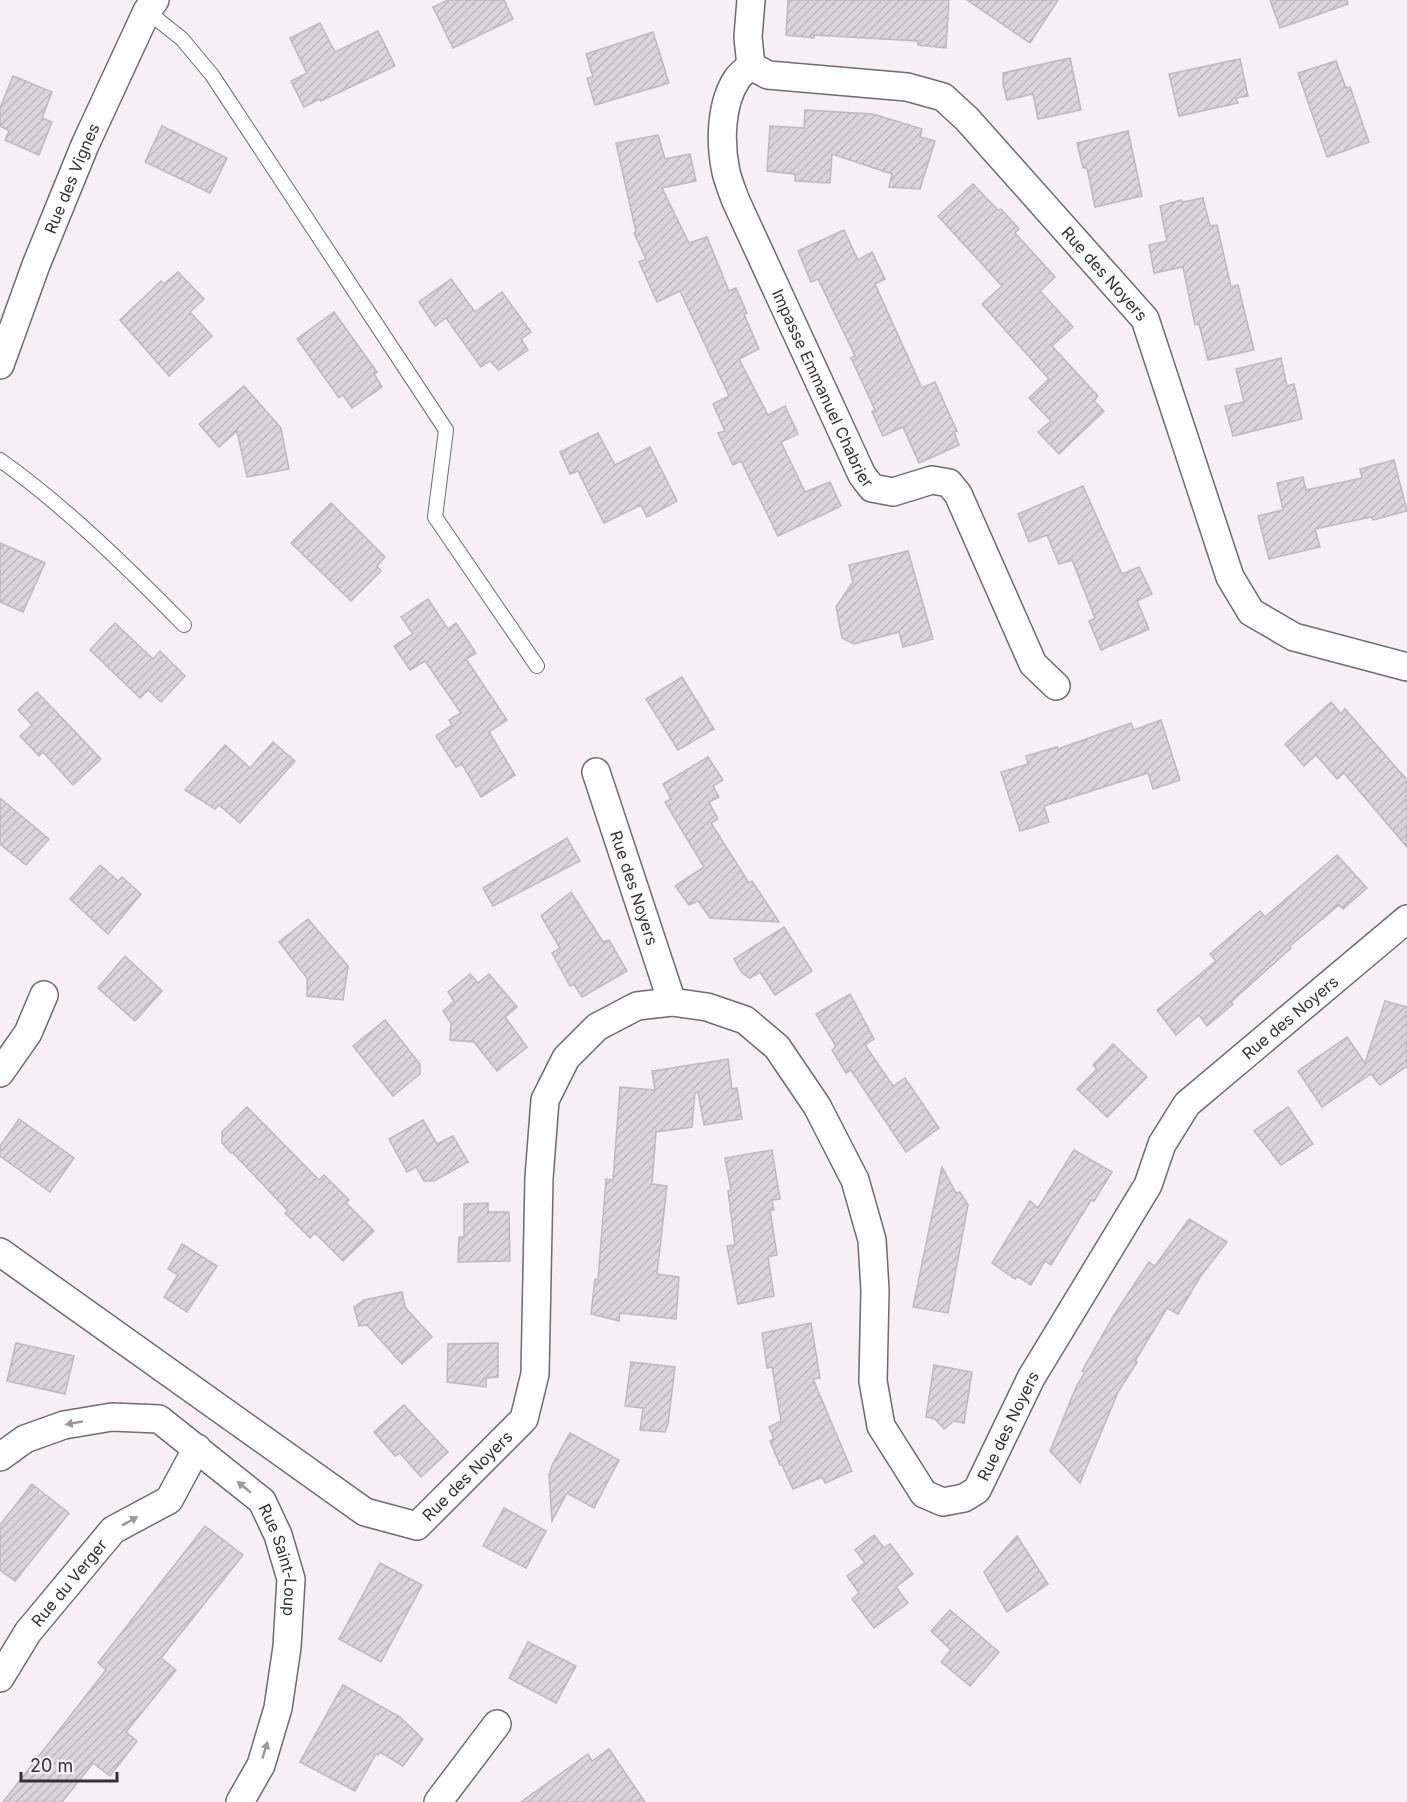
<svg xmlns="http://www.w3.org/2000/svg" width="1407" height="1802" font-family="Inter,sans-serif">
<defs>
<pattern id="building-hatch" width="6" height="6" patternUnits="userSpaceOnUse" patternTransform="scale(1.5)"><rect width="6" height="6" fill="#dbd4d8"/><path d="M-1 1l2-2M0 6l6-6M5 7l2-2" fill="none" stroke="#bdb6ba"/></pattern>
</defs>
<rect width="100%" height="100%" fill="#f6eff3"/>
<g fill="url(#building-hatch)" stroke="#bfb8bc" stroke-width="1.5">
<path d="M448,0H504L513,19L453,48L433,7Z"/>
<path d="M788,0H949L946,48L918,45V41L814,35V38L786,35Z"/>
<path d="M967,0H1058L1030,43Z"/>
<path d="M1270,0H1347L1348,4L1280,28Z"/>
<path d="M320,23L335,52L378,31L395,66L321,101L320,99L304,107L291,81L307,73L290,38Z"/>
<path d="M653,32L669,83L595,105L587,78L593,77L586,54Z"/>
<path d="M1070,58L1081,110L1038,119L1033,94L1007,100L1003,84V73Z"/>
<path d="M1240,59L1248,96L1236,98L1238,103L1179,116L1169,74Z"/>
<path d="M1336,61L1346,88L1350,87L1369,142L1327,157L1298,73Z"/>
<path d="M13,76L52,92L42,118L52,122L39,155L5,140L9,131L0,126V108Z"/>
<path d="M805,110L873,114L922,129L920,137L935,141L920,189L889,187L892,174L832,154L830,183L795,181V174L767,171L770,126L804,128Z"/>
<path d="M162,126L227,158L210,193L145,162Z"/>
<path d="M1128,131L1142,196L1095,207L1087,168H1083L1077,143Z"/>
<path d="M658,135L665,159L690,154L696,181L662,188L689,243L707,237L729,291L736,288L747,313L744,314L759,349L739,359L768,415L785,406L798,434L781,442L805,492L830,482L841,506L778,536L741,461L733,465L718,433L725,431L713,404L729,396L680,291L657,302L639,262L646,259L634,233L636,232L616,143Z"/>
<path d="M973,184L998,210L1001,209L1019,229L1015,233L1055,277L1040,291L1073,327L1052,346L1098,396L1094,401L1104,411L1059,454L1038,432L1051,421L1029,398L1049,379L982,304L1002,286L938,216Z"/>
<path d="M1203,198L1210,226L1217,225L1231,287L1238,285L1254,350L1208,360L1199,324L1195,325L1183,267L1154,273L1149,245L1167,241L1160,206L1181,200L1183,202Z"/>
<path d="M844,230L858,260L872,252L885,279L875,284L922,388L935,382L957,431L954,432L959,445L919,463L903,427L883,436L872,412L875,410L851,358L855,356L818,279L811,282L798,251Z"/>
<path d="M178,272L204,299L190,312L212,336L169,376L120,320L161,281L164,284Z"/>
<path d="M451,279L475,312L502,292L531,332L521,339L528,350L499,370L490,361L481,367L446,318L435,326L419,302Z"/>
<path d="M334,312L377,372L374,374L382,387L352,408L343,395L339,398L297,339Z"/>
<path d="M1281,358L1287,386L1294,384L1302,419L1233,436L1225,406L1244,402L1236,369Z"/>
<path d="M244,386L281,428L289,469L247,477L237,431L219,447L199,424Z"/>
<path d="M598,433L615,465L650,447L677,501L647,517L641,505L604,523L578,471L570,474L560,452Z"/>
<path d="M1394,460L1407,511L1373,520L1371,517L1315,529L1320,547L1269,559L1258,516L1283,510L1277,483L1303,477L1306,490L1362,478L1360,469Z"/>
<path d="M1083,486L1122,574L1139,567L1152,594L1137,601L1149,629L1101,650L1089,621L1095,618L1072,560L1059,564L1047,535L1029,542L1018,514Z"/>
<path d="M331,503L385,557L377,566L381,571L351,601L291,543Z"/>
<path d="M0,543L45,563L23,612L0,602Z"/>
<path d="M908,551L933,639L903,647L899,632L854,644L842,638L836,607L853,582L849,565Z"/>
<path d="M428,599L448,629L456,623L476,653L466,659L507,720L489,732L515,775L481,797L462,764L456,767L436,736L452,725L449,720L461,713L425,661L410,670L394,646L413,634L401,617Z"/>
<path d="M115,623L153,659L160,651L185,676L161,702L148,690L140,698L90,650Z"/>
<path d="M682,677L714,729L678,750L646,699Z"/>
<path d="M37,692L101,759L73,785L43,752L39,756L20,736L32,725L18,710Z"/>
<path d="M1331,702L1341,714L1345,709L1407,780V847L1344,773L1337,779L1316,755L1304,766L1285,744Z"/>
<path d="M1161,720L1180,780L1153,789L1148,773L1044,806L1049,822L1020,831L1001,772L1028,764L1026,756L1057,747L1058,749L1131,723L1134,730Z"/>
<path d="M273,742L295,761L240,823L219,805L215,809L185,790L225,745L250,768Z"/>
<path d="M708,757L723,780L713,786L719,797L709,802L718,819L711,823L749,883L752,881L779,922L710,918L698,901L689,905L675,886L704,867L665,802L671,799L663,784Z"/>
<path d="M0,798L49,839L26,865L0,844Z"/>
<path d="M567,838L580,861L493,906L483,888Z"/>
<path d="M1337,855L1367,888L1343,909L1339,905L1290,946L1291,948L1231,1002L1233,1004L1207,1026L1199,1015L1176,1035L1157,1010L1216,961L1210,954L1260,911L1265,917Z"/>
<path d="M100,865L118,881L122,877L141,894L108,934L70,899Z"/>
<path d="M571,892L603,942L609,940L627,971L582,997L574,984L570,986L552,953L560,948L541,916Z"/>
<path d="M308,919L348,966L343,1000L307,996V978L279,942Z"/>
<path d="M784,927L812,971L775,995L760,972L750,978L742,973L734,959Z"/>
<path d="M125,956L162,991L135,1021L98,988Z"/>
<path d="M470,974L478,983L489,974L517,1007L505,1017L527,1047L497,1071L474,1042L450,1040L451,1023L443,1011L454,1001L448,992Z"/>
<path d="M850,994L874,1039L865,1045L893,1086L905,1078L939,1128L906,1152L851,1070L846,1073L832,1050L836,1046L816,1014Z"/>
<path d="M1385,1001L1407,1007V1066L1380,1085L1371,1074L1322,1107L1298,1071L1347,1037L1365,1063Z"/>
<path d="M385,1020L420,1064V1074L393,1096L353,1046Z"/>
<path d="M1113,1044L1147,1077L1107,1117L1077,1089L1097,1069L1093,1065Z"/>
<path d="M728,1059L732,1089L737,1088L742,1119L704,1125L698,1092L695,1093L692,1127L656,1132L652,1184L667,1186L657,1274L679,1277L676,1319L620,1313L619,1321L591,1314L595,1279L598,1280L606,1179L613,1180L620,1087L655,1090L652,1071Z"/>
<path d="M247,1107L319,1180L324,1175L349,1200L346,1203L374,1231L343,1261L315,1233L310,1238L285,1213L288,1211L233,1153H231L222,1143V1132Z"/>
<path d="M1288,1107L1313,1144L1281,1165L1254,1131Z"/>
<path d="M19,1119L74,1158L50,1192L0,1156V1146Z"/>
<path d="M423,1120L437,1144L453,1136L468,1162L434,1181H424L416,1167L407,1172L389,1139Z"/>
<path d="M772,1150L780,1199L772,1200L774,1210H770L777,1255L768,1257L774,1296L738,1304L727,1246L735,1245L728,1191L731,1190L725,1158Z"/>
<path d="M1074,1150L1112,1172L1094,1201L1091,1200L1051,1265L1045,1261L1031,1285L1017,1276L1015,1279L992,1263L1030,1201L1038,1208Z"/>
<path d="M942,1167L956,1193L960,1192L968,1205L948,1313L913,1307Z"/>
<path d="M488,1203V1212H509L510,1261L458,1262L459,1237H464V1204Z"/>
<path d="M1189,1219L1227,1242L1200,1277L1178,1314L1167,1308L1135,1361L1137,1362L1118,1392L1080,1483L1050,1451L1076,1387L1085,1372L1082,1371L1114,1315L1149,1262L1155,1266Z"/>
<path d="M182,1244L217,1266L187,1312L164,1297L178,1275L168,1269Z"/>
<path d="M402,1292L405,1307L432,1337L402,1364L367,1325L359,1326L354,1307L364,1300Z"/>
<path d="M811,1323L820,1378L813,1379L852,1471L825,1483L822,1477L793,1489L782,1465H780L770,1441L774,1439L769,1427L781,1421L772,1367L767,1368L762,1333Z"/>
<path d="M16,1343L74,1356L65,1394L7,1381Z"/>
<path d="M498,1343V1377L486,1378V1387L447,1382L448,1344Z"/>
<path d="M631,1362L675,1367L668,1424L665,1432L640,1430L643,1408L625,1406Z"/>
<path d="M934,1365L972,1372L964,1423L954,1421L944,1429L935,1419L926,1417Z"/>
<path d="M404,1405L448,1452L421,1477L400,1453L395,1456L374,1432Z"/>
<path d="M570,1433L619,1460L594,1508L567,1493L552,1521L549,1475L552,1465Z"/>
<path d="M32,1484L69,1513L15,1581L0,1570V1525Z"/>
<path d="M504,1508L546,1531L526,1568L483,1546Z"/>
<path d="M205,1526L243,1555L161,1658L176,1670L126,1732L137,1741L110,1776L93,1763L62,1802H3L106,1670L98,1663Z"/>
<path d="M874,1535L884,1548L890,1544L913,1574L896,1587L908,1603L874,1628L852,1599L859,1593L847,1576L865,1563L855,1550Z"/>
<path d="M1017,1536L1048,1584L1007,1612L984,1572Z"/>
<path d="M380,1563L422,1585L381,1662L339,1639Z"/>
<path d="M950,1610L999,1652L970,1686L941,1662L951,1650L931,1631Z"/>
<path d="M528,1642L576,1666L556,1703L509,1678Z"/>
<path d="M343,1685L400,1717L423,1739L403,1766L380,1752L378,1755L376,1754L355,1791L300,1762Z"/>
<path d="M609,1749L645,1802H521L588,1754L592,1761Z"/>
</g>
<g fill="none" stroke-linecap="round" stroke-linejoin="round">
<defs>
<g id="lane">
<path d="M147,11L182,39L212,75L446,430L435,517L537,666"/>
<path d="M0,460C66,507 127,567 184,625"/>
</g>
<g id="street">
<path id="s1" d="M751,0L748,37L751,66L768,75L907,87L943,97L967,119L1145,319L1230,577L1251,612L1294,637L1407,667"/>
<path id="s2" d="M751,66C746,70 740,74 737,79C720,104 720,144 726,172C728,181 732,190 735,199L862,475L872,488L893,492L932,480L949,483L958,494L1033,664L1056,686"/>
<path id="s3" d="M0,365L36,265L85,145L147,11L155,0"/>
<path id="s4" d="M596,772L672,1002"/>
<path d="M0,1073L28,1033L44,995"/>
<path id="s5" d="M0,1252L365,1512L417,1526L524,1419L535,1374L539,1178L545,1100L566,1058L597,1027L637,1006L672,1002L707,1007L745,1020L777,1047L817,1106L855,1180L872,1240L875,1290L873,1381L881,1426L924,1494L943,1502L964,1498L977,1490L1031,1378L1148,1185L1162,1144L1187,1104L1407,919"/>
<path id="s6" d="M0,1457L25,1439L64,1425L112,1417L159,1419L262,1501L278,1535L291,1579L287,1647L278,1708L261,1765L240,1802"/>
<path id="s7" d="M0,1678L28,1632L113,1530L169,1500L197,1448"/>
<path d="M438,1802L497,1724"/>
</g>
</defs>
<use href="#lane" stroke="#716b6e" stroke-width="16"/>
<use href="#street" stroke="#716b6e" stroke-width="30"/>
<use href="#lane" stroke="#fff" stroke-width="14"/>
<use href="#street" stroke="#fff" stroke-width="27"/>
</g>
<defs><path id="oneway-solid" d="M-6-.8H1V-3.2L6.5 0L1 3.2V.8H-6Z" transform="scale(1.5)"/></defs>
<g fill="#9a989a">
<use href="#oneway-solid" transform="translate(74 1423) rotate(170)"/>
<use href="#oneway-solid" transform="translate(244 1487) rotate(-140)"/>
<use href="#oneway-solid" transform="translate(130 1521) rotate(-29)"/>
<use href="#oneway-solid" transform="translate(265 1750) rotate(-73)"/>
</g>
<g text-anchor="middle" stroke-width="4.5" stroke-linejoin="round" paint-order="stroke">
<g font-size="16" fill="#353234" stroke="#f6eff3">
<text dy="6" stroke="none"><textPath href="#s3" startOffset="200">Rue des Vignes</textPath></text>
<text dy="6" stroke="none"><textPath href="#s1" startOffset="502">Rue des Noyers</textPath></text>
<text dy="6" stroke="none"><textPath href="#s2" startOffset="352">Impasse Emmanuel Chabrier</textPath></text>
<text dy="6" stroke="none"><textPath href="#s4" startOffset="122">Rue des Noyers</textPath></text>
<text dy="6" stroke="none"><textPath href="#s5" startOffset="2379">Rue des Noyers</textPath></text>
<text dy="6" stroke="none"><textPath href="#s5" startOffset="1875">Rue des Noyers</textPath></text>
<text dy="6" stroke="none"><textPath href="#s5" startOffset="573">Rue des Noyers</textPath></text>
<text dy="6" stroke="none"><textPath href="#s6" startOffset="362">Rue Saint-Loup</textPath></text>
<text dy="6" stroke="none"><textPath href="#s7" startOffset="118">Rue du Verger</textPath></text>
</g>
</g>
<path d="M21 1772v9h96v-9" fill="none" stroke="#353234" stroke-width="3"/>
<text x="30" y="1772" font-size="18" fill="#353234" stroke="#f6eff3" stroke-width="4.5" paint-order="stroke">20 m</text>
</svg>
